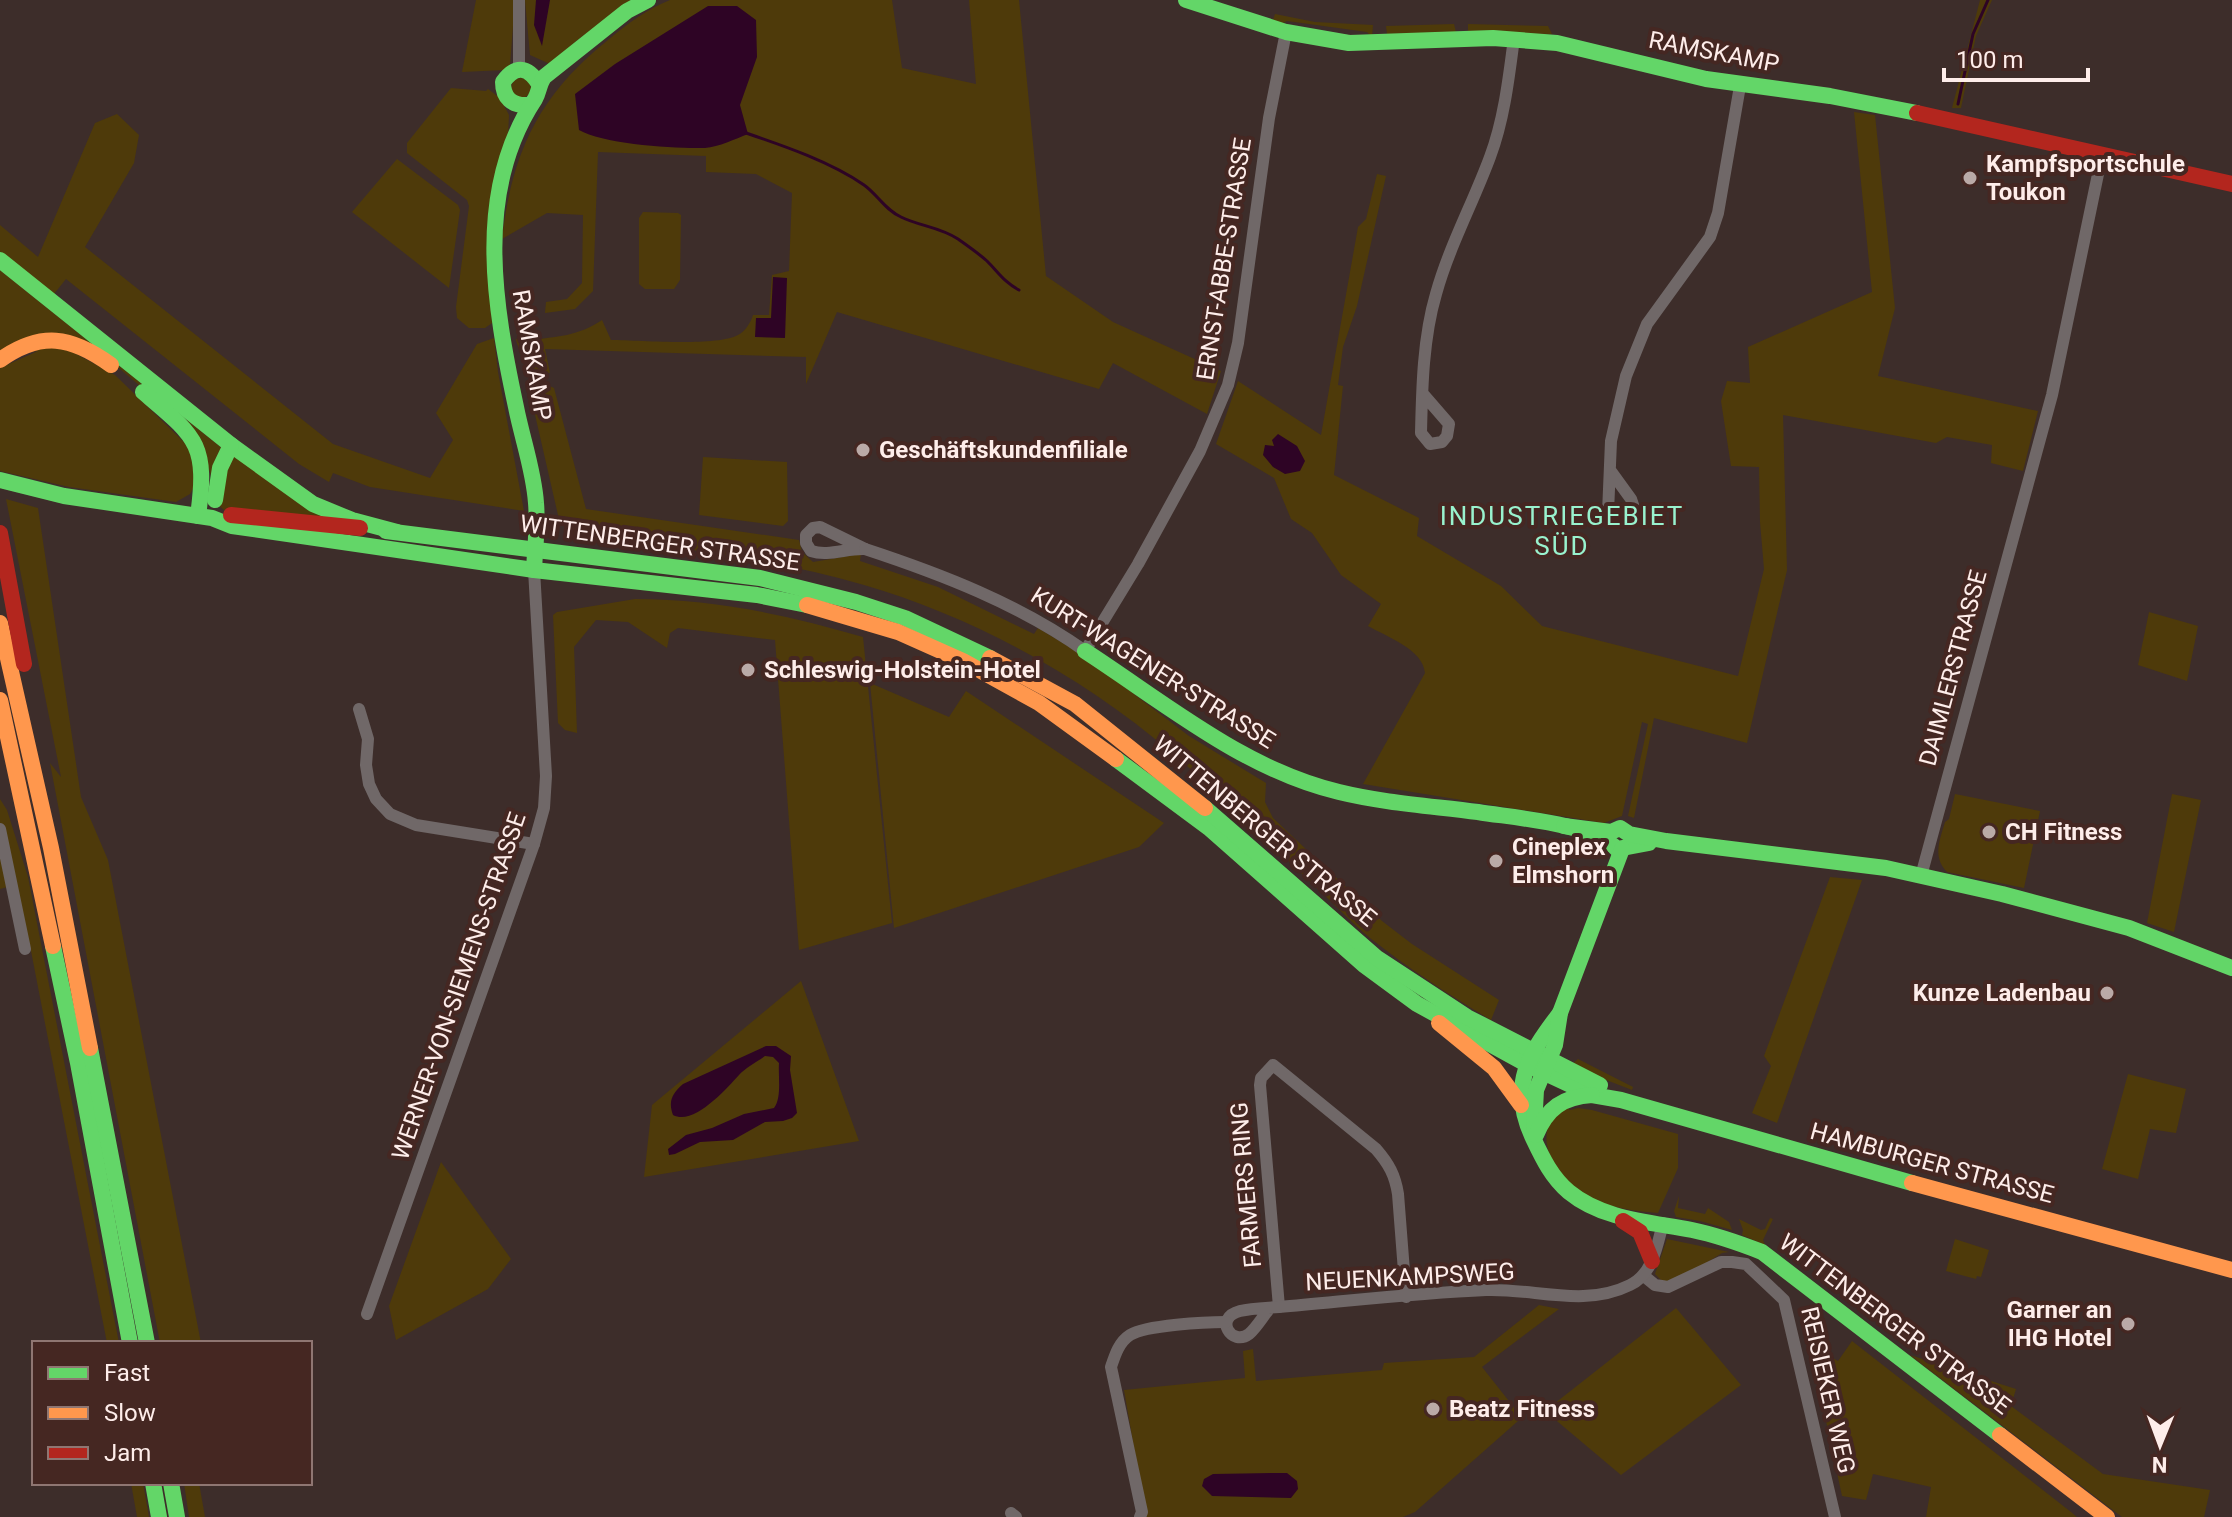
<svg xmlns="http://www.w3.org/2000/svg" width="2232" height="1517" font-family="Roboto,sans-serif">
<rect width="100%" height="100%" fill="#3d2d2a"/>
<g fill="#4e3a0a">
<path d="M476,0H515L510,65L505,70L462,72Z"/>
<path d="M525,0H635L580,38L550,64L530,55Z"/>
<path d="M670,0H892L902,68L976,84L969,0H1019L1046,276L1113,322L1221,371L1207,414L1113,363L1099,389L837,312L806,384V357L545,349L550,373L526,371L516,340L519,335L528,333L529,340C556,337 579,336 602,320L611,340C640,340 715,347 738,335C745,332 751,322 753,315H769L772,275L789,271L792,193L756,174L706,172V156L598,152L593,291L575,309L545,313L546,302L567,299L582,283L583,215L547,213L502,239C512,152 539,95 608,40C627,24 647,9 670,0Z"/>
<path d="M1980,0H1992L1976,36L1961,108H1952Z"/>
<path d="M1275,14L1315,22L1373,25L1372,37L1367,32L1287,21L1281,24L1273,20Z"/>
<path d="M1454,24L1456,32L1387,34L1386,26Z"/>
<path d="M1468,24L1548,26L1552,34L1468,33Z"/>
<circle cx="521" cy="88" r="10"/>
<path d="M451,88L486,91L488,89L500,98L509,115L508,136L487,253L492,323L485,328H469L457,318L456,307L469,206L467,200L407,153V143Z"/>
<path d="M1854,112L1875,115L1895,308L1878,376L2038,411L2023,471L1991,463L1992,445L1947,437L1936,443L1783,415L1787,570L1747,743L1654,718L1634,818L1628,816L1648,724L1642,722L1622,816L1604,823L1363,784L1425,673C1423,649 1387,637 1368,626L1381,604L1341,575L1312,533L1291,519L1274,478L1216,444L1238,381L1321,435L1358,227L1366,219L1377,174L1386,176L1357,306L1343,347L1338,385L1343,386L1334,475L1419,518L1417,536L1501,586L1542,626L1738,676L1764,569L1760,522L1759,467L1731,466L1721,401L1727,381L1750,383L1748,347L1872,292Z"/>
<path d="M117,114L139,135L134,163L85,247L333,444L430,478L453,440L436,413L477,344L494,338L498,372L524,511L370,487L333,473L329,482L299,464L66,279L54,294L0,252V225L38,257L95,123Z"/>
<path d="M397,159L458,205L460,210L449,288L352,212Z"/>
<path d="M643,212L678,213L681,215L680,280L674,289H645L639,284V218Z"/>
<path d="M0,270L223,449L213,482L198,435L120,369L89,346L0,355Z"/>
<path d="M56,343L115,375L190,448L196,483L190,494L176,502L69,487L0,471V368Z"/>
<path d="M538,384H545L554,388L586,509L799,540L802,552L813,562L861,554L860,561L938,587L1034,634L1038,628L1084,656L1189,736L1266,783L1265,802L1273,818L1382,921L1412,944L1499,1000L1491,1020C1449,995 1408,968 1370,938C1352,923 1335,905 1317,888C1269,843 1221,795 1171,752C1083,677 974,617 864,585C768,557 669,547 571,534L558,515L530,393Z"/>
<path d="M232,454L330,519L224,510L218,505Z"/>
<path d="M703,457L787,462L788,521L783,526L699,515Z"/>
<path d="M6,499L38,508L81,797L108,860L201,1343H160L50,763L61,777Z"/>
<path d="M635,599C714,599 788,615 863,637L892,923L799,950L775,640L678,628L670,633L667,648L628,622L596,620L574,647L577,733L565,730L558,723L553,615L557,612Z"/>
<path d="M2149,612L2198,626L2187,681L2138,665Z"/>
<path d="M870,683L949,717L966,691L1164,823L1139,847L894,928Z"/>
<path d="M1955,794L2040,811L2024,888L1947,872C1932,857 1940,839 1945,822L1949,819Z"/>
<path d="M2172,794L2201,800L2174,932L2147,923Z"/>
<path d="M0,799L7,810L28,877L119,1343H107L31,951L15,885L0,889Z"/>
<path d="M1830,877L1862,880L1777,1123L1752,1113L1771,1066L1764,1056Z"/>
<path d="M801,981L859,1141L644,1177L652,1105Z"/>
<path d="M1578,1059L1633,1087L1632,1090L1570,1066Z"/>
<path d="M2128,1074L2186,1089L2176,1133L2150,1129L2138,1179L2102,1169Z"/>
<path d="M1564,1105L1570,1110L1578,1108L1592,1110L1678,1134V1168L1658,1213C1637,1211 1616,1209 1597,1201C1560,1184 1524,1137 1564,1105Z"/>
<path d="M441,1162L511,1259L488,1289L396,1340L389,1306Z"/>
<path d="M1679,1196L1678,1208L1705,1214L1708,1208L1729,1222L1732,1230L1700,1221L1676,1217L1674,1211Z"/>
<path d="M1770,1218L1773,1219L1763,1240L1765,1245L1742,1235L1743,1230L1739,1219L1761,1230L1765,1229Z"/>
<path d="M1667,1239L1729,1252L1722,1253L1679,1280L1663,1282L1655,1274Z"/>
<path d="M1955,1239L1989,1250L1981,1277L1977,1276L1976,1279L1946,1271Z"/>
<path d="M1539,1305L1559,1309L1482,1367L1516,1410L1518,1421L1415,1512L1403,1517H1146L1124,1390L1245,1378L1243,1351L1253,1349L1256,1381L1382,1370L1384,1363L1474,1357Z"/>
<path d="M1676,1308L1741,1385L1621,1475L1545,1411Z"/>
<path d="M1852,1341L2071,1512L2077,1517H1926L1931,1487L1873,1474L1866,1500L1842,1496L1810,1346L1838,1361Z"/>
<path d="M1910,1355L2016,1389L2011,1406L2103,1474L2210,1490L2204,1517H2122Z"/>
<path d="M131,1483H143L149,1517H137Z"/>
<path d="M184,1483H199L205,1517H189Z"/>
</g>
<g fill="#2e0425">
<path d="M536,0H550L542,46L534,25Z"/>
<path d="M708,6H737L756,20L757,57L740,105L748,134C735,139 719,147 705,148C676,149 603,144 579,130L575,94L615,64Z"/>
<path d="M773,277L787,278L785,338L755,337L756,318H771Z"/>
<path d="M1278,434L1297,446L1305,461L1300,471L1285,474L1273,467L1263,455L1265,445L1274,446L1272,440Z"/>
<path d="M766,1046H776L791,1056L790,1070L797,1113L792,1118L783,1121L765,1122L733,1140L700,1142L675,1154L669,1155L668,1149L686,1135L712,1128L744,1114L774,1108C782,1097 778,1077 779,1063L773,1057L765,1056C757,1062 745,1068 739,1075C726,1089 694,1126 673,1115C668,1101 672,1094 683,1084Z"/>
<path d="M1275,1473H1287L1297,1481L1298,1489L1291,1498L1212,1496L1202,1486L1204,1479L1213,1474Z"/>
</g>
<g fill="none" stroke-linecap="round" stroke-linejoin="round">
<g stroke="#2e0425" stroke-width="3">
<path d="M1958,104L1973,34L1988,0"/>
<path d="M746,133C784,146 831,162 864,185C877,194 885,210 901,217C919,226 940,227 958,239C968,246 978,253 987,261C998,272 1005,283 1019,290"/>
</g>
<g stroke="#706868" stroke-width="12">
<path d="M519,69V0"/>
<path d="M1423,394L1449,424L1447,436L1442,442L1430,444L1421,433C1422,388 1423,338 1436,294C1449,247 1473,203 1490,157C1504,120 1509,77 1514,38"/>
<path d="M1610,470L1631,499L1634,508L1632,517L1625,522H1615L1608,513L1611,441L1626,376L1647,324L1710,237L1718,213L1740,86"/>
<path d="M820,527L865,549C847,548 828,557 811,551L806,543V535L813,528Z"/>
<path d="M865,549C941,574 1019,604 1085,651L1138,564L1200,451L1228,385L1238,343L1269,118L1286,32"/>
<path d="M359,709L368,739L366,765L369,784L376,799L390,814L416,825L534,844"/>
<path d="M0,829L25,949"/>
<path d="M1921,876L2052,395L2102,155"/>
<path d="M1644,1276L1655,1285L1668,1287L1721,1262H1732L1746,1264L1784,1300L1835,1517"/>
<path d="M1279,1307L1260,1085L1261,1078L1273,1065L1376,1149C1389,1164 1395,1175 1398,1194L1406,1297"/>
<path d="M1270,1308C1263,1316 1257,1327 1249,1334C1232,1347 1213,1318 1240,1311C1252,1308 1267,1308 1279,1307C1348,1301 1417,1293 1486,1290C1534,1288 1584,1308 1630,1285C1653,1274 1657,1246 1663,1223"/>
<path d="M367,1314L534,844L544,808L546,776L534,570"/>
<path d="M1011,1513L1016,1517"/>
<path d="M1140,1517L1142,1512L1111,1367C1115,1355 1119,1342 1130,1335C1146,1325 1206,1322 1226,1322"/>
</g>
<g stroke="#63d668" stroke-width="16">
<path d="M1186,0L1286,32L1349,43L1493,38L1557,43L1706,79L1830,96L1917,113"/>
<path d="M528,105C512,106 503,98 503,82C516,64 528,67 539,84"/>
<path d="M0,260L231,445L313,504L352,520L397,532"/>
<path d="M143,392C196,437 208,443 198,516"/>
<path d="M0,480L64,496L212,518L232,526L534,570L757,595L807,605"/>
<path d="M215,500L220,468L231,445"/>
<path d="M386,531L760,578L856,602L905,618L990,658"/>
<path d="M534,570C535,548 538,525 536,503C534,471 522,438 516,407C494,305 474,191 535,99C539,92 539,84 544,77L627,11L648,0"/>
<path d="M1085,651C1165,703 1245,770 1339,792C1384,803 1432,806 1478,812C1514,818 1591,823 1617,849L1649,843"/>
<path d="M1116,759L1209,828L1364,965L1417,1004L1530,1066L1592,1095L1621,1100L1912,1183"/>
<path d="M1205,808L1377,958L1467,1017L1600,1085"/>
<path d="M1564,826L1611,832L1620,828L1629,834L1666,841L1886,868L2002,894L2129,928L2232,968"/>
<path d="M53,946L78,1063L130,1343"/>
<path d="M1560,1013C1528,1055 1509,1085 1532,1136C1542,1157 1551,1177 1569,1192C1603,1220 1651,1222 1692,1230C1716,1235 1739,1243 1762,1252L2000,1435"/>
<path d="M90,1048L147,1343"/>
<path d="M1534,1127L1536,1090L1555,1045L1560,1013L1622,849"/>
<path d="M1536,1135C1547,1108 1563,1097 1592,1095"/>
<path d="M153,1483L159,1517"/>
<path d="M171,1483L177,1517"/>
</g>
<g stroke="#ff974d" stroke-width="16">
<path d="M0,360C41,331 71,336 111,365"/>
<path d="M807,605L898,632L963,661L1039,703L1116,759"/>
<path d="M0,623L51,848L90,1048"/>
<path d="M990,658L1075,704L1205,808"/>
<path d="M0,700L53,946"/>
<path d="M1439,1023L1494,1068L1521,1105"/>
<path d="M1912,1183L2232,1270"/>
<path d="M2000,1435L2107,1517"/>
</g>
<g stroke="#b3261e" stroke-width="16">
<path d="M1917,113L2232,184"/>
<path d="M231,515L360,528"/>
<path d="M0,533L24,664"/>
<path d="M1623,1221L1640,1232L1652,1261"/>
</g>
</g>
<g fill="#baaaa7" stroke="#452722" stroke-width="3">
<circle cx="1970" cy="178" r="8"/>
<circle cx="863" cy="450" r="8"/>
<circle cx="748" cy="670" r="8"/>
<circle cx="1989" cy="832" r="8"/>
<circle cx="1496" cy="861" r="8"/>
<circle cx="2107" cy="993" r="8"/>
<circle cx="2128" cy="1324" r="8"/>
<circle cx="1433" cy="1409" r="8"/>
</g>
<g text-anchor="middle" stroke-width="8" stroke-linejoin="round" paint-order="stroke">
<g font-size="24" fill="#feedea" stroke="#452722">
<text transform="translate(1714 52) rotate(11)" y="8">RAMSKAMP</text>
<text transform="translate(1224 259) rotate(-81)" y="8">ERNST-ABBE-STRASSE</text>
<text transform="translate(532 355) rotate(80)" y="8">RAMSKAMP</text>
<text transform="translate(660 543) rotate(8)" y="8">WITTENBERGER STRASSE</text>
<text transform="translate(1153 668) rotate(32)" y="8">KURT-WAGENER-STRASSE</text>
<text transform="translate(1953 668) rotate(-75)" y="8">DAIMLERSTRASSE</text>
<text transform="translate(1265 831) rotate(40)" y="8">WITTENBERGER STRASSE</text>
<text transform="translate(459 986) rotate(-71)" y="8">WERNER-VON-SIEMENS-STRASSE</text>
<text transform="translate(1932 1163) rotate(15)" y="8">HAMBURGER STRASSE</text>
<text transform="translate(1246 1185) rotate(-95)" y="8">FARMERS RING</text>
<text transform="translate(1410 1277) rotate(-3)" y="8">NEUENKAMPSWEG</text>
<text transform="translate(1895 1324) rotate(37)" y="8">WITTENBERGER STRASSE</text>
<text transform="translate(1828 1390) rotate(77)" y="8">REISIEKER WEG</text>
</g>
<g font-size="24" font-weight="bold" fill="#feedea" stroke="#452722" text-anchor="start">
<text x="1986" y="172">Kampfsportschule<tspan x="1986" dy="28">Toukon</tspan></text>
<text x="879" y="458">Geschäftskundenfiliale</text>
<text x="764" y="678">Schleswig-Holstein-Hotel</text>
<text x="2005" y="840">CH Fitness</text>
<text x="1512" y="855">Cineplex<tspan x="1512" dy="28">Elmshorn</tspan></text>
<text x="2091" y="1001" text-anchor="end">Kunze Ladenbau</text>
<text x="2112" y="1318" text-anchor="end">Garner an<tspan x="2112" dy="28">IHG Hotel</tspan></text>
<text x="1449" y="1417">Beatz Fitness</text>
</g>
<g font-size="26" letter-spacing="2" fill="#99f2ce" stroke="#452722">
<text x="1562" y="525">INDUSTRIEGEBIET<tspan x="1562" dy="30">SÜD</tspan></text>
</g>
</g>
<rect x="32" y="1341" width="280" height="144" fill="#452722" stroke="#8f7672" stroke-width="2"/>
<rect x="48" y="1367" width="40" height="12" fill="#63d668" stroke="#8f7672" stroke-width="2"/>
<text x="104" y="1381" font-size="24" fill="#feedea">Fast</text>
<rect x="48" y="1407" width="40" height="12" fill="#ff974d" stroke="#8f7672" stroke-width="2"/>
<text x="104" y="1421" font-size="24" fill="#feedea">Slow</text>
<rect x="48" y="1447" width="40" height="12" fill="#b3261e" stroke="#8f7672" stroke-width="2"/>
<text x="104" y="1461" font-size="24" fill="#feedea">Jam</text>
<g transform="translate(2160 1445) rotate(181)" stroke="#452722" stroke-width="6" paint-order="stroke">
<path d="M0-6L14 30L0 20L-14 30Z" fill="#feedea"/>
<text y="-12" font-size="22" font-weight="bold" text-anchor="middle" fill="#feedea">N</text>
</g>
<path d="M1944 68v12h144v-12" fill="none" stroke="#feedea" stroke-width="4"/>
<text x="1956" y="68" font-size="24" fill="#feedea" stroke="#452722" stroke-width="6" paint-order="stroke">100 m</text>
</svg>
